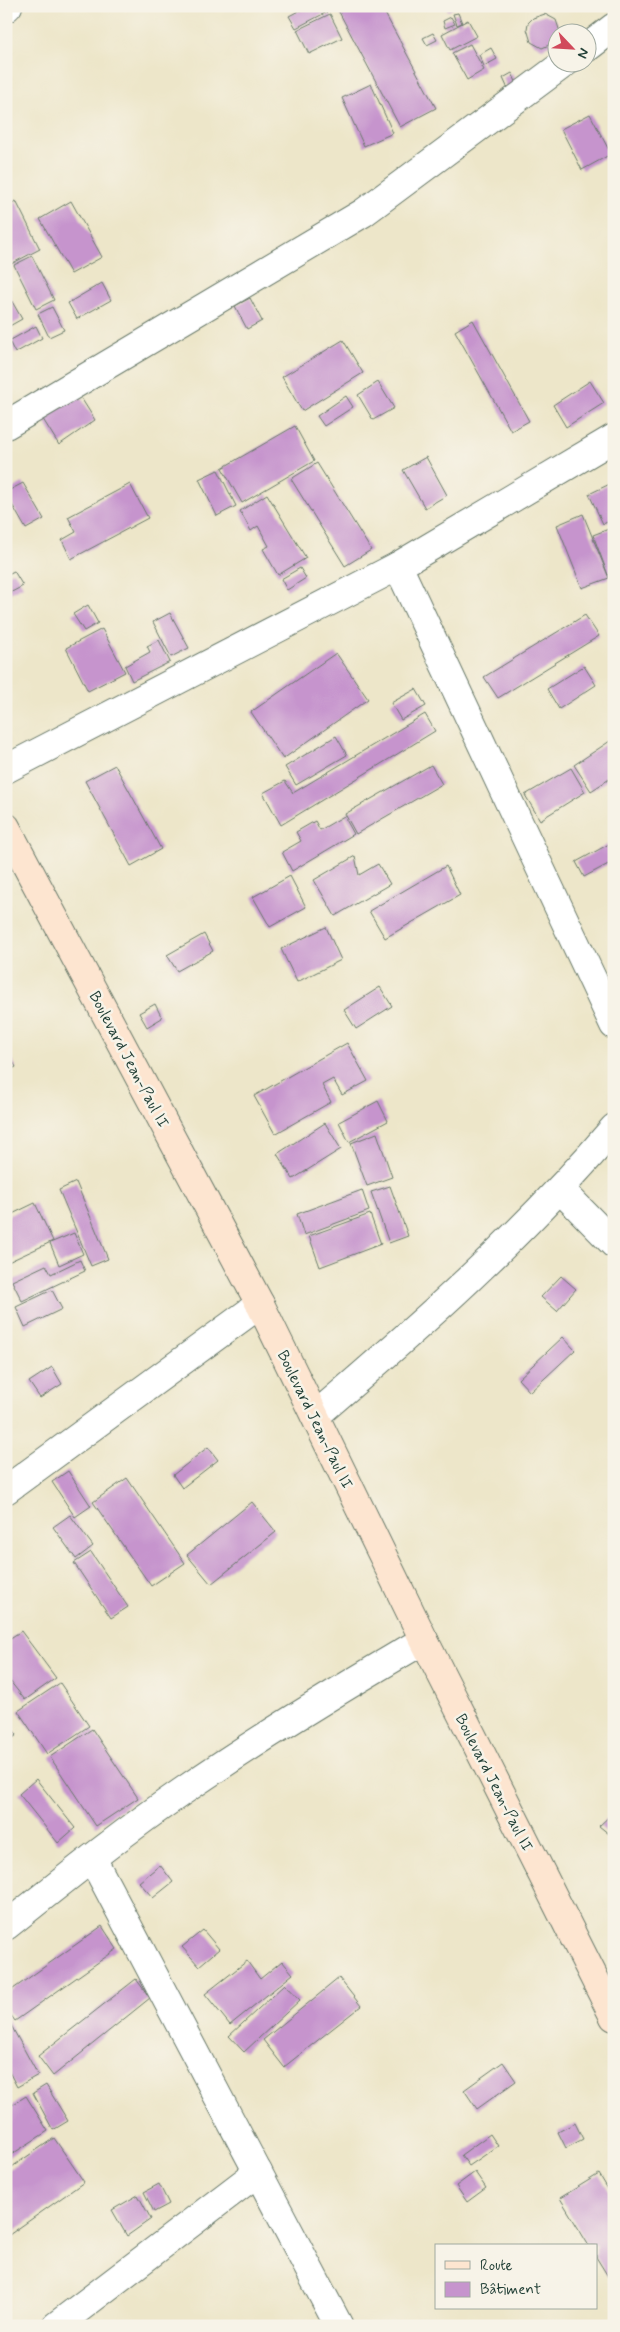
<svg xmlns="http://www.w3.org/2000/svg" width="620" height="2332" font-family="Mynerve,sans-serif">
<rect width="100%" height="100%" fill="#f7f3e8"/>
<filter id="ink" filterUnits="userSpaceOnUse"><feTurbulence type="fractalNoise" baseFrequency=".02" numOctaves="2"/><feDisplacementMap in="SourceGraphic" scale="10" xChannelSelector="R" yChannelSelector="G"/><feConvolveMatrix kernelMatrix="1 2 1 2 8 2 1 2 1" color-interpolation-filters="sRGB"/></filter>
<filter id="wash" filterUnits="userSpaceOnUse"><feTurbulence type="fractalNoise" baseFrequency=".0096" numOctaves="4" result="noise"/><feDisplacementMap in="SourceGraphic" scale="20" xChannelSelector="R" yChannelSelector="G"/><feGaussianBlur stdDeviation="1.12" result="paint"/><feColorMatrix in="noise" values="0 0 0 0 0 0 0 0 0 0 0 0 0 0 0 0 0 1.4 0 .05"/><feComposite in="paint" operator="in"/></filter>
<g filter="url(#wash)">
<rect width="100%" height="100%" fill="#ede6c9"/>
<g id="blocks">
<g fill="#c694cd">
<path d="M308,6H324L327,12L296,28L289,16Z"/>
<path d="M345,6H381L436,108L400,127L338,10Z"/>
<path d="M446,6H457L448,11Z"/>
<path d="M458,13L462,23L457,25L453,14Z"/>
<path d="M330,14L342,38L309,54L297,30Z"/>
<path d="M545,14L556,20L560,32H558V39L554,43L542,48L531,42L527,29L528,23L533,18Z"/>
<path d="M451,17L455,24L445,28L443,21Z"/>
<path d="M468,20L477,36L450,50L442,34Z"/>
<path d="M433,33L437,40L427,45L423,38Z"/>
<path d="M470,44L484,70L467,80L452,53Z"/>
<path d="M491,48L497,59L484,66L479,55Z"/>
<path d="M512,73L517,84L508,89L503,78Z"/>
<path d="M371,84L393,133L364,146L342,98Z"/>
<path d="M590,114L611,154L582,170L561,129Z"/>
<path d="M16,201L40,249L11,264L6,254V206Z"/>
<path d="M71,201L102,257L71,274L40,219Z"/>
<path d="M32,256L54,300L36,309L14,265Z"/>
<path d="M102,283L111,300L77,319L68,303Z"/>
<path d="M6,291L22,319L6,328Z"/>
<path d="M250,298L262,321L247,329L235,306Z"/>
<path d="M52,307L64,330L49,337L38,314Z"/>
<path d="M473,320L529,421L511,431L455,331Z"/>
<path d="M36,326L42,338L15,353L9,341Z"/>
<path d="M343,340L363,373L302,411L282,377Z"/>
<path d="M590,381L604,403L566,427L553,405Z"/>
<path d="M378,382L394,408L373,420L358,395Z"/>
<path d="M78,393L95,420L59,445L41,416Z"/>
<path d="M346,396L353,407L324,426L317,416Z"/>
<path d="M295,426L314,461L242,503L222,468Z"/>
<path d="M426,457L447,495L425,508L403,470Z"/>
<path d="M317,463L371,550L345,566L291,479Z"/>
<path d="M218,470L236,506L217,516L199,479Z"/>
<path d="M614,482V519L603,524L589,494Z"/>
<path d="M23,483L44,519L26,529L6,494V492Z"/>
<path d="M130,484L148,518L71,559L62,540L76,532L68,517Z"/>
<path d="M267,494L306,558L278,575L263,549L269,546L258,526L251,531L240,511Z"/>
<path d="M583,514L609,578L582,588L557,525Z"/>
<path d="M614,527V573L608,575L593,535Z"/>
<path d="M300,568L306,578L287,590L281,579Z"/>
<path d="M14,571L23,586L6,595V575Z"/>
<path d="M88,605L98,623L84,631L73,614Z"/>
<path d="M170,613L189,648L171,657L153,622Z"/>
<path d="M585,615L599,636L498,698L484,677Z"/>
<path d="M102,629L125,672L88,691L66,648Z"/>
<path d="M159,640L170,662L132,681L125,666L150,652L147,646Z"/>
<path d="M336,653L368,699L283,759L251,712Z"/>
<path d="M584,666L596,685L559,709L547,689Z"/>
<path d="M416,689L426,706L401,720L391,703Z"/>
<path d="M425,714L435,731L281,825L263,793L285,781L293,793Z"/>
<path d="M336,736L347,755L296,785L285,767Z"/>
<path d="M610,741L614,746V776L591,791L574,765Z"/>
<path d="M115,765L161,849L131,866L85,781Z"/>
<path d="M431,765L442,784L356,834L345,814Z"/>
<path d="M571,768L585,792L540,820L525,795Z"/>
<path d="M344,816L354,834L292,871L282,852L301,841L296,832L315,821L320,830Z"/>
<path d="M611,843L614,848V861L584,877L576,862Z"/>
<path d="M355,856L359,875L378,864L390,884L335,916L314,880Z"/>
<path d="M446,866L460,895L385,938L369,911Z"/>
<path d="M290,876L306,907L270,927L253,897Z"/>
<path d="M326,927L341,960L297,982L281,949Z"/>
<path d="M204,934L213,951L177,971L167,955Z"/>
<path d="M380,987L392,1006L356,1029L344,1010Z"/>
<path d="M155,1004L162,1018L147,1027L139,1013Z"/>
<path d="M347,1043L368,1081L342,1095L333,1079L322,1085L331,1102L275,1134L254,1096Z"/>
<path d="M6,1050L16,1067L6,1072Z"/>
<path d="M378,1101L388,1121L349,1142L339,1122Z"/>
<path d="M325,1123L341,1149L293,1179L277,1154Z"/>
<path d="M377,1133L392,1177L367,1186L351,1143Z"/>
<path d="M76,1182L108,1259L91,1266L59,1190Z"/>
<path d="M390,1186L408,1236L389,1243L371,1192Z"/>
<path d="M362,1190L369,1211L304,1235L297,1214Z"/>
<path d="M35,1203L53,1241L6,1263V1217Z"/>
<path d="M370,1214L381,1244L320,1267L309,1236Z"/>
<path d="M74,1233L83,1254L59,1265L50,1243Z"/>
<path d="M80,1260L85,1271L22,1301L12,1281L46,1265L51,1274Z"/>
<path d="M561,1276L576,1289L557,1311L541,1297Z"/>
<path d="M52,1290L62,1309L25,1327L16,1307Z"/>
<path d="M563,1337L575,1350L530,1392L518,1379Z"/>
<path d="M52,1367L62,1384L40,1398L29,1382Z"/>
<path d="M208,1447L218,1460L182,1488L173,1475Z"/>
<path d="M68,1471L91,1506L75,1517L52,1482Z"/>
<path d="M127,1478L185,1563L151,1586L93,1502Z"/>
<path d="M252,1502L276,1532L211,1584L187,1555Z"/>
<path d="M70,1515L93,1546L76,1559L53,1527Z"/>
<path d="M91,1552L128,1607L111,1618L74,1563Z"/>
<path d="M21,1631L56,1678L25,1700L6,1676V1641Z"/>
<path d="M60,1683L89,1726L47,1754L18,1711Z"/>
<path d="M6,1721L17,1735L6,1743Z"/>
<path d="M92,1729L138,1798L96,1826L50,1757Z"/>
<path d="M36,1779L75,1828L58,1843L19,1794Z"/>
<path d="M614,1812V1838L599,1826Z"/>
<path d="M160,1865L173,1882L153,1898L139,1882Z"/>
<path d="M102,1926L117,1949L15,2021L6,2008V1994Z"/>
<path d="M203,1930L219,1949L199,1966L182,1947Z"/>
<path d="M247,1961L260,1979L282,1961L293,1974L230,2025L205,1994Z"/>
<path d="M339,1978L361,2006L284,2067L263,2040Z"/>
<path d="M136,1979L150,1998L53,2076L38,2056Z"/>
<path d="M285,1984L300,2000L244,2052L229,2036Z"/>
<path d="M6,2016L38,2075L17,2087L6,2066Z"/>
<path d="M503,2062L516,2081L477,2109L464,2090Z"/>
<path d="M46,2085L68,2121L53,2130L33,2093Z"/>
<path d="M26,2096L48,2131L6,2158V2109Z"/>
<path d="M575,2123L583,2139L566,2148L558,2132Z"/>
<path d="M490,2134L498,2146L469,2166L461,2155Z"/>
<path d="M54,2138L84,2182L9,2235L6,2231V2171Z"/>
<path d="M475,2172L486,2188L467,2202L456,2186Z"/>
<path d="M599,2174L614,2199V2276L609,2278L596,2257V2246H589L560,2198Z"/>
<path d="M159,2184L169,2204L154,2212L144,2192Z"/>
<path d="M138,2195L151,2219L127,2236L112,2210Z"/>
</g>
</g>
</g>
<g filter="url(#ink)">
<use href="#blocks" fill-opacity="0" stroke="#677868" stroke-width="1"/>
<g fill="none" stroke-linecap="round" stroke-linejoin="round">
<defs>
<g id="minor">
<path d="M6,8L8,6"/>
<path d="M588,47L614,27"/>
<path d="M6,425L363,213L566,62"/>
<path d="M398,566L614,1025"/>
<path d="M6,769L398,566L614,438"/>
<path d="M560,1189L614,1244"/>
<path d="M315,1416C420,1326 524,1234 614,1128"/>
<path d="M6,1490L260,1304"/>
<path d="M92,1858L339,2326"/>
<path d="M6,1926C64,1880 122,1833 183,1791C261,1737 342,1688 424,1640"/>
<path d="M56,2326L258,2172"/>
</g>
<path id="secondary" d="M6,827L260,1304L424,1640L614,2017"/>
</defs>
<use href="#minor" stroke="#677868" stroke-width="30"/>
<use href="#secondary" stroke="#677868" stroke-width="30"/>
<use href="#minor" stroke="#fff" stroke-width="28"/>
<use href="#secondary" stroke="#fde5d0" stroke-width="28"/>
</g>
</g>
<g text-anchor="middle" stroke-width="5" stroke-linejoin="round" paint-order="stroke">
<g font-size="16" fill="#1f3d34" stroke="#f7f3e8">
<text transform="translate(130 1059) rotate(62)" y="6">Boulevard Jean-Paul II</text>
<text transform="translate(316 1419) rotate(64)" y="6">Boulevard Jean-Paul II</text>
<text transform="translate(495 1782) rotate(63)" y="6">Boulevard Jean-Paul II</text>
</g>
</g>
<rect width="620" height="2332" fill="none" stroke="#f7f3e8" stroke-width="25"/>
<rect x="435" y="2244" width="162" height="65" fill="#f7f3e8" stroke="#a1aaa0"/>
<rect x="445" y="2261" width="25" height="8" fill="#fde5d0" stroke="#a1aaa0"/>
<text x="480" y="2270" font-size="15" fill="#1f3d34">Route</text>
<rect x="445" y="2282" width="25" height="15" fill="#c694cd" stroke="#a1aaa0"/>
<text x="480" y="2294" font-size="15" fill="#1f3d34">Bâtiment</text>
<g transform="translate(572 48) rotate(115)"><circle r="24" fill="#f7f3e8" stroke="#a1aaa0"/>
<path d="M0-4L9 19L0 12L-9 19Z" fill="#d1495b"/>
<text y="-8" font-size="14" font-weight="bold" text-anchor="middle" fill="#1f3d34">N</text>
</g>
</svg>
